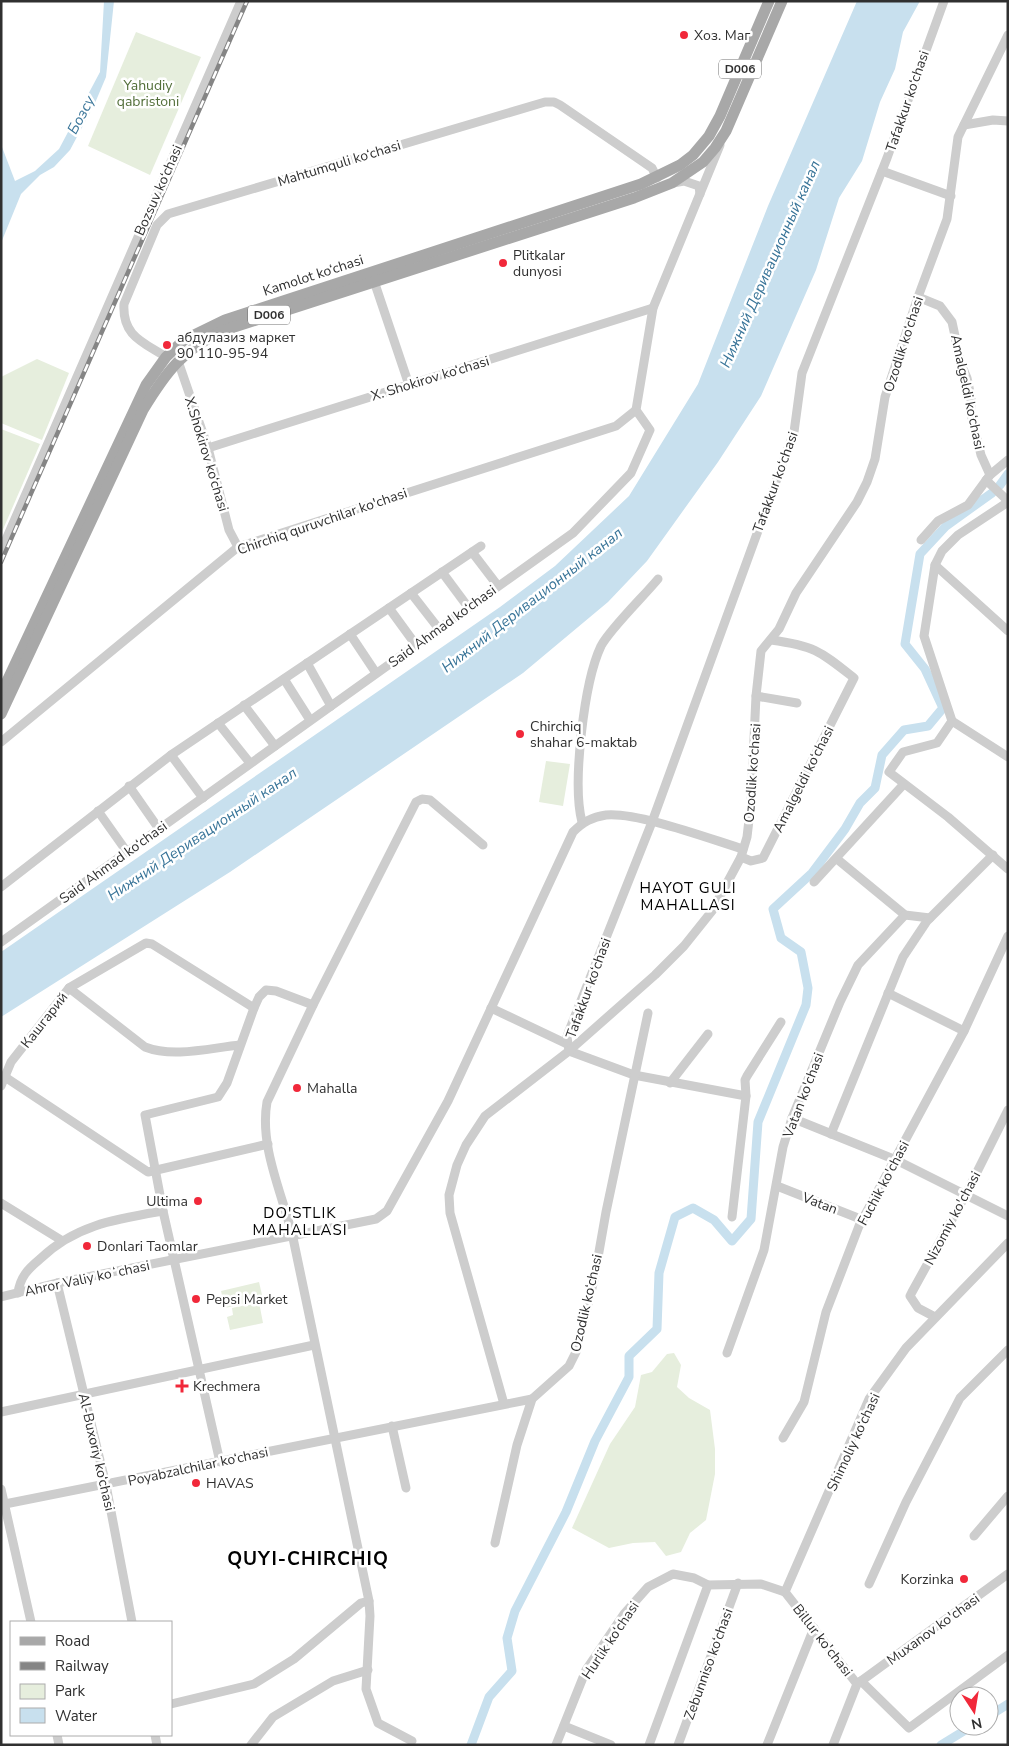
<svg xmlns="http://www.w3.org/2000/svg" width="1009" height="1746" font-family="'Nunito Sans',sans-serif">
<rect width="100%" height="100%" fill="#fff"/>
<g fill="#e6eedd">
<path d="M136,32L201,57L150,175L88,146Z"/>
<path d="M37,359L69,373L42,440L1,423V377Z"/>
<path d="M1,429L40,444L1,534Z"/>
<path d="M546,761L570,764L563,806L539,802Z"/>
<path d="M259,1282L263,1299L225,1308L221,1291Z"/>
<path d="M259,1302L263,1323L230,1330L227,1317L233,1315L232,1308Z"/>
<path d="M674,1353L681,1365L677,1387L689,1398L710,1410L715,1449V1474L706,1520L690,1533L681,1552L666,1556L655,1542L633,1543L609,1548L572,1528L610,1444L635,1407L641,1375L652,1372L667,1354Z"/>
</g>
<g fill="#c8e0ee">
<path d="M104,1H114L106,77L95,103L70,150L54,167L40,175L21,194L1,243V126L2,147L15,181L35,171L59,149L100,72Z"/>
<path d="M857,1H920L903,32L895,69L880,102L862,161L839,198L816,270L761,396L718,462L647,561L608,602L523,673L230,872L1,1017V952L500,607L555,566L629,496L698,384L768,206Z"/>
</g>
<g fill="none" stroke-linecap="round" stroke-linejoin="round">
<g stroke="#c8e0ee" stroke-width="9">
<path d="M1000,485L1008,474"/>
<path d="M989,1716L1008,1704"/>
<path d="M471,1745L489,1697L512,1671L507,1638L515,1611L566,1512L595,1441L629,1377V1356L657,1329L659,1273L675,1217L693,1208L714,1220L732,1241L751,1219L758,1122L806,1005L808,988L801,952L781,938L773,909L812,873L845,829L860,803L875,788L882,755L904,730L928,726L943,708L925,669L905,644L920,554L946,526L992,493"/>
<path d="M941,1745L972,1726"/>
</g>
<g stroke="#cdcdcd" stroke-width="9">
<path d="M964,125L993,120L1008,121"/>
<path d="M882,171L951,196"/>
<path d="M673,183L684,181L699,186L700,194"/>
<path d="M374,281L409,385"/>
<path d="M918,297L940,306L952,322L961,364L967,378L971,397V414L981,455L990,475"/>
<path d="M166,357C143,342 122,336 124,304L157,225L168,214L545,102H554L560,105L652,168L657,178"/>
<path d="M178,361L208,448L229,530L238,547"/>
<path d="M208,448L653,308"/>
<path d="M986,480L1008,501"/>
<path d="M921,540L938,521L968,505L990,475L1008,460"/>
<path d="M1,551L241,1"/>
<path d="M472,552L498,586"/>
<path d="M935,565L1008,631"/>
<path d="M442,572L468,607"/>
<path d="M411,593L439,629"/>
<path d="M389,608L416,645"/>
<path d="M350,634L376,673"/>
<path d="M307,663L331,706"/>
<path d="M284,679L310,720"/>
<path d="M756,696L797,703"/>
<path d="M244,705L275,746"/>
<path d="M952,721L924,636L935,565L942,551L958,535L1008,502"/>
<path d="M952,721L937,743L903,752L889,772L948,817L1008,869"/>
<path d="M952,721L1008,757"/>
<path d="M218,723L250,763"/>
<path d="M1,742L238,547L616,426L636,410"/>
<path d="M171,755L203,798"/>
<path d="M129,786L159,829"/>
<path d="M98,811L127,852"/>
<path d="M582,822C572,784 584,682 601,646C610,629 644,596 658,579"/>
<path d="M741,857L751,861L763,858L854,678C820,651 815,646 771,640"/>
<path d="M837,859L905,915L930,918"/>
<path d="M814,882L903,785"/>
<path d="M1,887L171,755L481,546"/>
<path d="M1,942L573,533L631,473L650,430L636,410L653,308L720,145"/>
<path d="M69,988L145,1047C173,1058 210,1048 240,1045"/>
<path d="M888,993L964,1031"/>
<path d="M491,1008L567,1044"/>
<path d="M569,1051L567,1037L569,1031L652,822L794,432L802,373L887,158L944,1"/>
<path d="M569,1051L634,1075L746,1096"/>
<path d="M5,1077L148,1172L268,1144"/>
<path d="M670,1083L708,1034"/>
<path d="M1,1086L11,1062L69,988L146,943L152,944L254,1008"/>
<path d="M792,1118L896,1160L1008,1216"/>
<path d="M831,1134L903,957L927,921L993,855"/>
<path d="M777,1186L863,1220"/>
<path d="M1,1203L61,1240"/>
<path d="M732,1217L746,1096L745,1080L747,1076L781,1022"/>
<path d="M57,1283L106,1485L132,1622"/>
<path d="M18,1293C20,1277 28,1269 40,1259C75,1225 116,1219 163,1211"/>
<path d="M1,1297L57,1283L376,1219L387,1211L448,1101L573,832C583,822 592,817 606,815C638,812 710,839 743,849"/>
<path d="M935,1317L918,1308L910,1296L912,1292L966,1194L1008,1110"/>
<path d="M727,1353L764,1250L783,1147L792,1118L840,1002L858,965L905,915"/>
<path d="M504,1404L450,1213L449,1195L457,1165L466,1145L485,1116L569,1051L655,975L684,946L712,911L741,857L747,837L751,803L756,696L761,651L779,629L796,593L857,502L867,482L875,459L885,397L918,297L947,219L958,137L1008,35"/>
<path d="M1,1412L314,1345"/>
<path d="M392,1426L406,1488"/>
<path d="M783,1438L804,1402L826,1312L859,1226L964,1031L1008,936"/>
<path d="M220,1462L163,1211L145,1115L218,1097L227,1083L254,1008L259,997L266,990L276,991L313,1005"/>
<path d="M1,1489L31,1622"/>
<path d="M5,1504L532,1399"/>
<path d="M974,1536L1008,1496"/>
<path d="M495,1543L517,1445L532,1399L569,1366L576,1352L594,1280L606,1212L648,1013"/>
<path d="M869,1584L906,1502L960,1398L1008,1350"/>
<path d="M785,1592L869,1399L906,1348L1008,1243"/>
<path d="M785,1592L857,1684"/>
<path d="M861,1681L909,1728L1008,1655"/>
<path d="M857,1684L1008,1574"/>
<path d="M171,1704L254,1684L294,1659L361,1603L369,1601"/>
<path d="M564,1726L611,1745"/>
<path d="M57,1735L59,1745"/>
<path d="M155,1735L157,1745"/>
<path d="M412,1741L378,1723L366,1689L370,1616L369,1601C344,1480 318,1359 293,1238C283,1195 259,1147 267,1102L313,1005L416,802L422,799L430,800L483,845"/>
<path d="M251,1745L273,1717L333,1681L368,1670"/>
<path d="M556,1745L586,1670L624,1614L648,1587L673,1574L694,1578L708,1585L761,1584L785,1592"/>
<path d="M649,1745L708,1585"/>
<path d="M678,1745L738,1583"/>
<path d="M767,1745L814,1628"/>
<path d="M833,1745L857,1684"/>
</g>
<g stroke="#a8a8a8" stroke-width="11">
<path d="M1,694L146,385L166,357L184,340L225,320L641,184L680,165L693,155L709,136L720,116L769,1"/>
<path d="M1,714L143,410C166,372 184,348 225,330L634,198L672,183L703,162L715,148L726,131L782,1"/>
</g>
<defs>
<path id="rail" d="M1,562L247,1"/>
</defs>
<use href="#rail" stroke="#858585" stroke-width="4.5"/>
<use href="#rail" stroke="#fff" stroke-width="2.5" stroke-dasharray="8" stroke-linecap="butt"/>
</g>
<g fill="#f1283a" stroke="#fff" stroke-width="2">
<circle cx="684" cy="35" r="5"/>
<circle cx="503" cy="263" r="5"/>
<circle cx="167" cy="345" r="5"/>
<circle cx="520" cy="734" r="5"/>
<circle cx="297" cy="1088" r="5"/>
<circle cx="198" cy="1201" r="5"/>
<circle cx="87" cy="1246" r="5"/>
<circle cx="196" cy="1299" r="5"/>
<path d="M179.5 1378.5h5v5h5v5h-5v5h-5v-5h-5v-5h5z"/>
<circle cx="196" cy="1483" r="5"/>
<circle cx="964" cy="1579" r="5"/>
</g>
<g text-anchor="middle" stroke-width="5" stroke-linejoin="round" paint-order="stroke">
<g fill="#fff" stroke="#6e6e6e" stroke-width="1">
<rect x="719" y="59.5" width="42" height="19" rx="4"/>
<rect x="248" y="305.5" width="42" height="19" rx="4"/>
</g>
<g font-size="12" font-weight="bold" fill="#303030">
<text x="740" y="73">D006</text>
<text x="269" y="319">D006</text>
</g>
<g font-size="14" fill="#303030" stroke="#fff" text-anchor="start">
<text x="694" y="40">Хоз. Маг</text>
<text x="513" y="260">Plitkalar<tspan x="513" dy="16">dunyosi</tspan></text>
<text x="177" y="342">абдулазиз маркет<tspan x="177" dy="16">90 110-95-94</tspan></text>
<text x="530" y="731">Chirchiq<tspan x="530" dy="16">shahar 6-maktab</tspan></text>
<text x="307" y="1093">Mahalla</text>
<text x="188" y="1206" text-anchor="end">Ultima</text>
<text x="97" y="1251">Donlari Taomlar</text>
<text x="206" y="1304">Pepsi Market</text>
<text x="193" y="1391">Krechmera</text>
<text x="206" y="1488">HAVAS</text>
<text x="954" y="1584" text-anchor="end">Korzinka</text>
</g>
<g font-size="14" fill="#536f3a" stroke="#fff">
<text x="148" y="90">Yahudiy<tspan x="148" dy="16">qabristoni</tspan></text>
</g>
<g font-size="14" fill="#303030" stroke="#fff">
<text transform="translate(907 101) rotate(-71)" y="5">Tafakkur ko‘chasi</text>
<text transform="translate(339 163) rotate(-17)" y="5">Mahtumquli ko‘chasi</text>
<text transform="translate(158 190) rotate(-66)" y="5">Bozsuv ko‘chasi</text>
<text transform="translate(313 275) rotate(-18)" y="5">Kamolot ko‘chasi</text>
<text transform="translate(903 344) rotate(-72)" y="5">Ozodlik ko‘chasi</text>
<text transform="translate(430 378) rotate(-17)" y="5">X. Shokirov ko‘chasi</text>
<text transform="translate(968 392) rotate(78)" y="5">Amalgeldi ko‘chasi</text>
<text transform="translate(207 454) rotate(73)" y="5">X.Shokirov ko‘chasi</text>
<text transform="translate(775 482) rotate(-70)" y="5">Tafakkur ko‘chasi</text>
<text transform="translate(322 521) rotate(-19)" y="5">Chirchiq quruvchilar ko'chasi</text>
<text transform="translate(442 626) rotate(-36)" y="5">Said Ahmad ko‘chasi</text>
<text transform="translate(752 773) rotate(-86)" y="5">Ozodlik ko‘chasi</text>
<text transform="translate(803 779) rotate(-63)" y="5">Amalgeldi ko‘chasi</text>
<text transform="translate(113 862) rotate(-36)" y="5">Said Ahmad ko‘chasi</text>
<text transform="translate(588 988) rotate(-70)" y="5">Tafakkur ko‘chasi</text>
<text transform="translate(44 1020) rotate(-52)" y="5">Кашгарий</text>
<text transform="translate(803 1095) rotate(-69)" y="5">Vatan ko'chasi</text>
<text transform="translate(883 1183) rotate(-62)" y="5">Fuchik ko'chasi</text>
<text transform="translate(820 1203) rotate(21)" y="5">Vatan</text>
<text transform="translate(952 1218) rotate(-62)" y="5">Nizomiy ko'chasi</text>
<text transform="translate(87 1278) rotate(-12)" y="5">Ahror Valiy koʻchasi</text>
<text transform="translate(586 1303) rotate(-77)" y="5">Ozodlik ko‘chasi</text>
<text transform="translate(853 1442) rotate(-65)" y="5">Shimoliy ko‘chasi</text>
<text transform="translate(97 1452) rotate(77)" y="5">Al-Buxoriy ko‘chasi</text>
<text transform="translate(198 1466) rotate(-12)" y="5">Poyabzalchilar ko‘chasi</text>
<text transform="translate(933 1629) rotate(-36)" y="5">Muxanov ko'chasi</text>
<text transform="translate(610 1640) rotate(-56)" y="5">Hurlik ko‘chasi</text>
<text transform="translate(823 1640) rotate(52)" y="5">Billur ko'chasi</text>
<text transform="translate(708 1664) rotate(-70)" y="5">Zebunniso ko‘chasi</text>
</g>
<g font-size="15" font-style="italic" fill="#387498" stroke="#fff">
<text transform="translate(81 115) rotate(-62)" y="5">Бозсу</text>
<text transform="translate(770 264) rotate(-66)" y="5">Нижний Деривационный канал</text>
<text transform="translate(532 600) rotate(-38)" y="5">Нижний Деривационный канал</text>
<text transform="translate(202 834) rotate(-34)" y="5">Нижний Деривационный канал</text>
</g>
<g font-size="15" letter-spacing="1" fill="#000" stroke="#fff">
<text x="688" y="893">HAYOT GULI<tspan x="688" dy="17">MAHALLASI</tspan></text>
<text x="300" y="1218">DO'STLIK<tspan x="300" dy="17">MAHALLASI</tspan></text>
</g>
<g font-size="19" font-weight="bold" letter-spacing="1" fill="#000" stroke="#fff">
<text x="308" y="1565">QUYI-CHIRCHIQ</text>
</g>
</g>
<rect width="1009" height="1746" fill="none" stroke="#303030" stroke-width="5"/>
<rect x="10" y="1621" width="162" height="115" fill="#ffffff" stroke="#acacac"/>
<rect x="20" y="1637" width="25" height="8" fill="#a8a8a8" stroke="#acacac"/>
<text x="55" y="1646" font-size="15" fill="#303030">Road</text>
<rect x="20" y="1662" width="25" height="8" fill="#858585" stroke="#acacac"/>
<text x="55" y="1671" font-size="15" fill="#303030">Railway</text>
<rect x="20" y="1684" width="25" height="15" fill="#e6eedd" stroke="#acacac"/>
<text x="55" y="1696" font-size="15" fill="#303030">Park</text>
<rect x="20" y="1708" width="25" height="15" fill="#c8e0ee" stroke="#acacac"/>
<text x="55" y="1721" font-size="15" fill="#303030">Water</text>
<g transform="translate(974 1711) rotate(168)"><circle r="24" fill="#ffffff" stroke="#acacac"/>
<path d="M0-4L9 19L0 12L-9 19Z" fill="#f1283a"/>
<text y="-8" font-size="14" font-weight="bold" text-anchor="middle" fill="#303030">N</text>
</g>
</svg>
